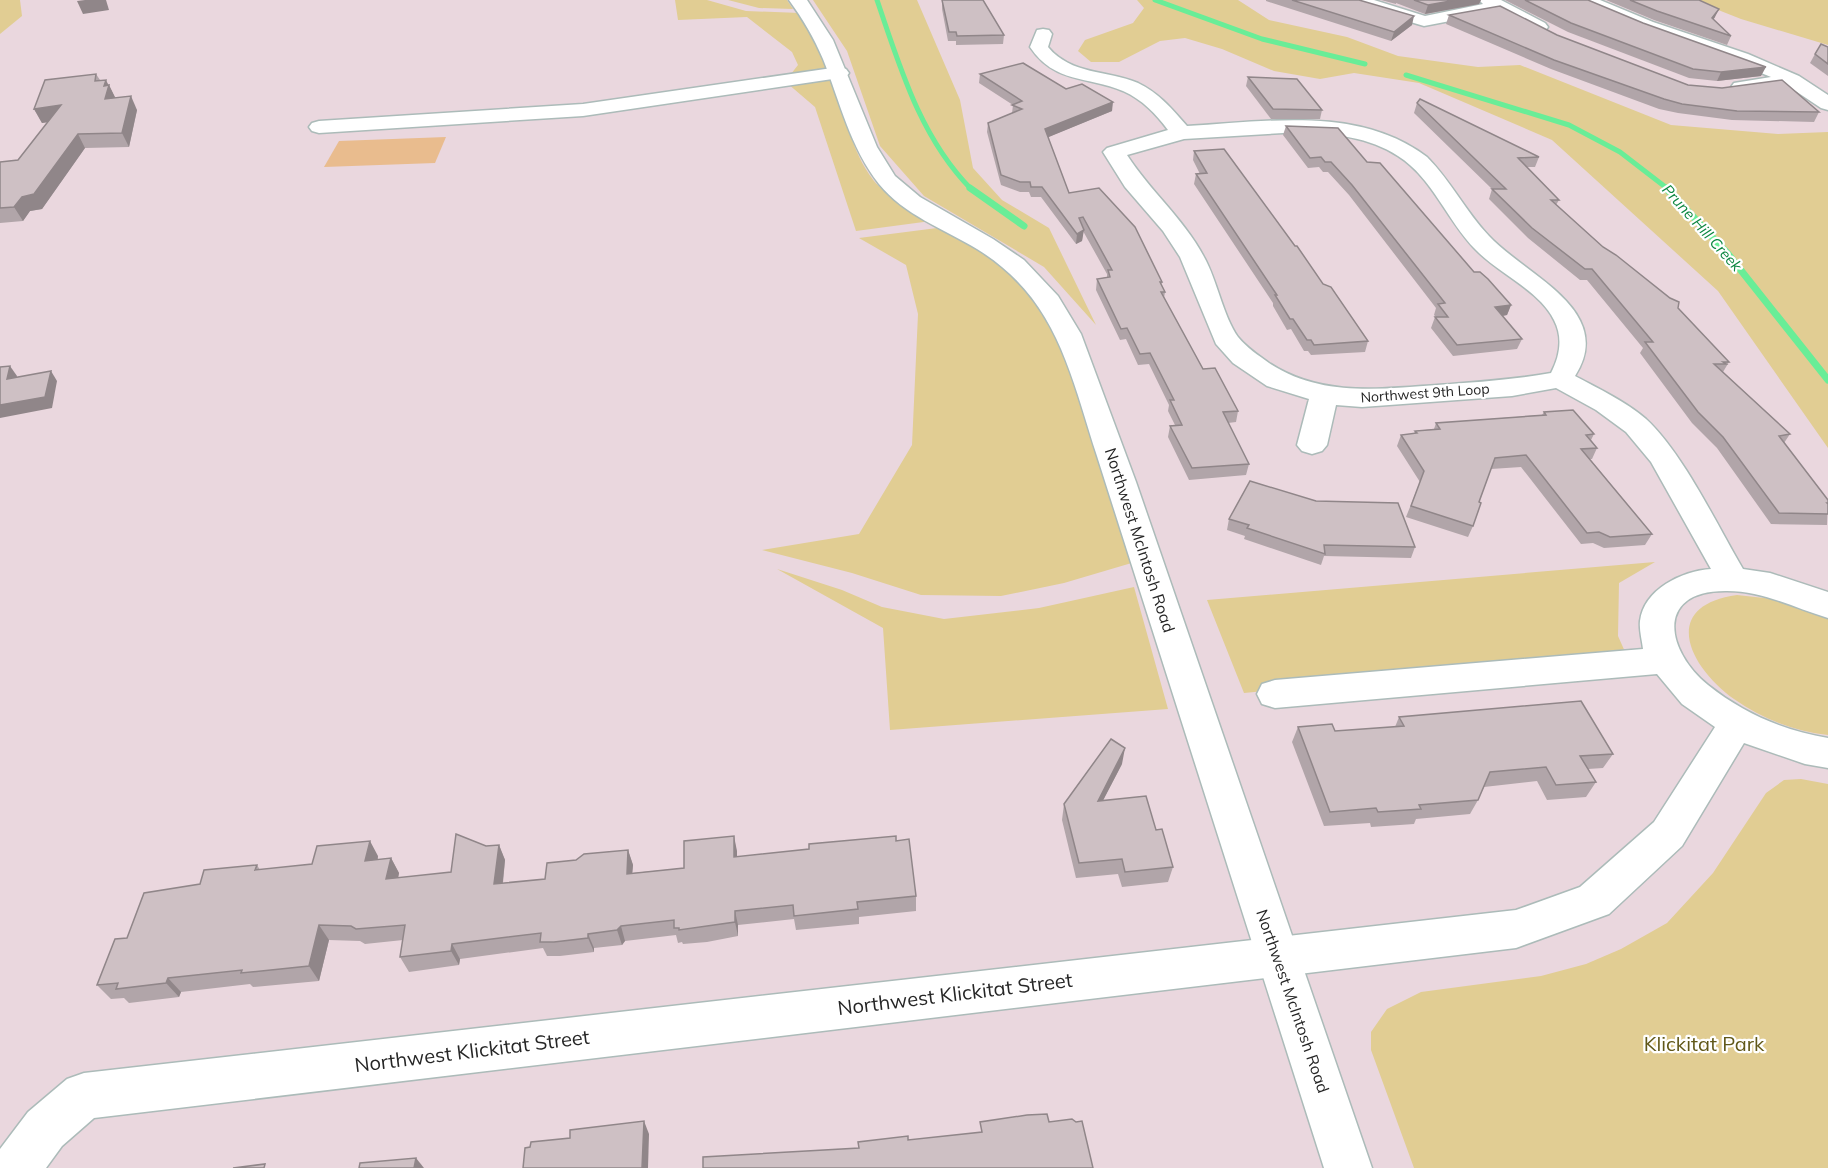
<svg xmlns="http://www.w3.org/2000/svg" width="1828" height="1168" font-family="Mulish,sans-serif">
<rect width="100%" height="100%" fill="#ead7de"/>
<g fill="#e1cd93">
<path d="M0,0H20L22,16L0,34Z"/>
<path d="M675,0H707L746,11L800,13L833,72L787,79L798,65L792,52L747,17L678,20Z"/>
<path d="M728,0H787L793,9L759,8Z"/>
<path d="M813,0H917L960,100L973,168L1002,200L1049,228L1096,325L1044,267L924,196L880,146L847,51Z"/>
<path d="M1137,0H1238L1269,20L1347,37L1398,56L1478,67L1520,65L1671,125L1778,134L1828,132V448L1718,291L1552,140L1419,83L1354,73L1320,79L1274,71L1222,49L1185,38L1160,41L1119,62H1091L1078,51L1085,40L1133,23L1144,8Z"/>
<path d="M1693,0H1828V45L1741,19Z"/>
<path d="M834,76C845,112 850,150 874,181C883,193 917,212 931,221L856,231L815,107L787,83Z"/>
<path d="M945,227L982,249L1036,296L1058,338L1135,562L1064,583L1001,596L921,595L852,573L762,550L859,534L912,445L918,314L906,265L859,238Z"/>
<path d="M1655,562L1619,583L1618,636L1626,654L1244,693L1207,600Z"/>
<path d="M777,569L842,590L882,607L944,619L1039,608L1134,587L1168,709L890,730L883,628Z"/>
<path d="M1737,595L1783,600L1828,618V735C1794,731 1762,719 1734,699C1689,667 1659,606 1737,595Z"/>
<path d="M1801,779L1828,784V1168H1414L1371,1050V1032L1387,1009L1421,992L1541,976L1586,964L1621,949L1667,923L1713,873L1766,793L1784,780Z"/>
</g>
<path fill="#e9bc8e" d="M446,137L435,163L324,167L339,141Z"/>
<g fill="none" stroke-linecap="round" stroke-linejoin="round">
<g stroke="#69ed97" stroke-width="5">
<path d="M877,0C900,67 920,137 971,189"/>
<path d="M1155,0L1262,39L1365,64"/>
<path d="M1406,75L1569,125L1620,152L1668,189"/>
</g>
<g stroke="#69ed97" stroke-width="7">
<path d="M970,188L1024,226"/>
<path d="M1666,188L1728,254L1828,380"/>
</g>
<defs>
<g id="street">
<path d="M1347,0H1374L1425,16L1483,4L1479,0H1501L1545,23L1548,27L1545,31H1533L1497,12L1424,26L1350,4Z"/>
<path d="M1577,0H1600L1653,22L1748,54L1799,76L1828,95V110L1821,108L1788,86L1741,93L1734,91L1731,87L1734,83L1771,77L1734,62L1640,30L1580,4Z"/>
<path d="M1043,29L1049,30L1052,34L1048,47C1071,75 1107,70 1138,83C1159,93 1172,109 1187,126C1266,122 1359,105 1427,157C1451,181 1466,212 1489,236C1525,275 1617,310 1575,376C1599,389 1625,401 1646,419C1683,453 1717,525 1743,569L1770,573L1828,592V618C1794,608 1764,591 1727,591C1655,590 1665,650 1708,685C1743,713 1784,731 1828,738V768L1805,764L1744,743L1682,846L1609,914L1516,948L94,1118L62,1146L46,1168H0V1149L28,1112L67,1079L84,1073L1516,910L1580,887L1654,822L1715,727L1682,704L1657,674L1275,708L1262,704L1257,694L1262,684L1275,680L1643,649C1642,640 1639,630 1640,621C1644,589 1682,571 1711,569L1651,462L1626,432L1596,410L1556,388L1512,396L1362,407L1336,405L1327,445L1322,451L1312,454L1302,451L1297,445L1309,399L1267,386L1233,363L1216,344L1180,257L1163,231L1125,187L1103,152L1107,148L1168,130C1156,114 1143,100 1123,91C1087,76 1055,84 1030,47L1037,30ZM1301,132C1335,134 1369,137 1398,156C1433,178 1447,221 1476,250C1499,274 1539,290 1554,320C1563,337 1560,356 1551,373C1513,380 1476,382 1437,385C1379,389 1321,397 1269,363C1258,355 1247,348 1238,337C1223,316 1217,280 1204,257C1184,219 1150,191 1127,155L1184,139Z"/>
<path d="M839,67L846,69L849,73L846,77L583,116L319,133L312,131L309,127L312,123L319,121L583,104Z"/>
</g>
<path id="secondary" d="M789,0H807L833,40L877,147L895,176L920,197L993,239L1024,260L1058,296L1081,334L1136,482L1372,1168H1324L1097,456C1070,373 1057,298 977,249C944,229 904,215 879,184C850,147 840,102 823,59C814,38 803,19 789,0Z"/>
</defs>
<use href="#street" stroke="#acbbb9" stroke-width="3"/>
<use href="#secondary" stroke="#acbbb9" stroke-width="3"/>
<use href="#street" fill="#fff" fill-rule="evenodd"/>
<use href="#secondary" fill="#fff" fill-rule="evenodd"/>
</g>
<g fill="#b1a5a9">
<path d="M942,0L1004,35L1003,44L956,45V41H948L942,9Z"/>
<path d="M1266,0H1359L1412,25L1391,41L1266,1Z"/>
<path d="M1381,0H1481L1479,4L1425,14L1396,3V4Z"/>
<path d="M1505,0H1588L1761,76L1717,81L1689,78L1568,32Z"/>
<path d="M1606,0H1699L1715,17L1713,20L1731,36L1727,45L1654,20Z"/>
<path d="M1449,15L1557,35L1688,85L1819,112L1814,122L1732,120L1678,113L1659,109L1551,69L1446,24Z"/>
<path d="M1828,47V76L1810,63L1815,54Z"/>
<path d="M96,74L100,80L109,85L115,98L137,110L129,147L85,148L42,209L30,211L23,221L0,223V162L18,160L48,122L42,123L34,109Z"/>
<path d="M980,74L1066,89L1112,111L1048,137L1069,193L1162,282L1161,285L1165,292L1164,298L1203,369L1238,411L1236,422L1228,423L1249,464L1246,475L1189,480L1168,437L1170,426L1175,425L1168,411L1169,405L1149,364L1138,365L1126,339L1120,340L1096,290L1097,279L1107,277V274L1083,231L1082,241L1076,244L1041,197H1031L1029,192H1020L1001,185L987,132L988,123L1012,113L1013,105L979,83Z"/>
<path d="M1248,77L1322,110L1320,119H1271L1246,86Z"/>
<path d="M1417,103L1539,157L1535,167H1527L1559,200L1556,205L1603,247L1678,308L1729,362L1723,372L1790,434L1784,443L1828,500L1827,525L1771,524L1717,448L1692,423L1640,353L1643,348L1587,280H1580L1528,238L1489,199L1492,189L1414,113Z"/>
<path d="M1286,126L1367,162L1474,272L1511,305L1507,315L1502,316L1522,339L1517,349L1453,356L1431,328L1435,317H1436L1434,315L1436,308L1349,195L1328,172H1323L1319,167L1308,168L1283,135Z"/>
<path d="M1194,151L1323,284L1368,341L1365,352L1311,355L1308,351H1304L1291,329L1287,330L1273,306V303L1194,184L1196,174H1200L1193,160Z"/>
<path d="M1544,412L1594,434L1591,440L1597,448L1592,459H1590L1652,534L1645,545L1604,548L1593,543L1581,544L1521,467L1491,469L1479,502L1473,526L1468,537L1406,517L1420,482L1397,446L1401,435L1414,434L1415,431L1434,429L1436,423L1542,415Z"/>
<path d="M1229,519L1415,547L1411,558L1324,556L1321,565L1244,539L1245,536L1227,530Z"/>
<path d="M1399,717L1613,754L1603,768L1588,769L1596,782L1586,797L1547,800L1537,781L1484,787L1478,800L1470,814L1416,819L1414,824L1371,827L1370,823L1324,826L1292,742L1298,727L1335,731L1395,727Z"/>
<path d="M1122,764L1103,800L1156,830L1173,867L1168,882L1122,887L1118,874L1076,878L1062,820L1064,804Z"/>
<path d="M896,841L916,896V911L859,917V924L796,930L794,919L738,925V936L707,942L683,944L682,942L678,943L676,935L625,941L622,945L594,948V952L560,956H547L543,948L460,959L459,965L409,972L400,957L403,940L365,944L360,941L329,940L319,981L253,987L250,984L181,992L179,997L129,1003L124,998L111,999L97,985L127,938L200,884L257,865L260,870L378,856V860L391,858L399,873L398,878L451,872L486,846L499,845L505,860L503,883L545,879L576,860L628,850L633,865L632,873L684,868L737,851V857Z"/>
</g>
<g fill="#908689">
<path d="M85,0H106L109,10L83,14L77,1Z"/>
<path d="M1456,0H1481L1479,4L1425,14L1428,5Z"/>
<path d="M1719,9L1715,17L1708,27L1712,18Z"/>
<path d="M1414,16L1412,25L1391,41L1394,32Z"/>
<path d="M1766,67L1761,76L1717,81L1721,72Z"/>
<path d="M106,80L109,86V85L116,99H105L104,86Z"/>
<path d="M131,96L137,110L129,147L122,133Z"/>
<path d="M1113,102L1112,111L1044,139L1045,129Z"/>
<path d="M61,105L68,119L42,123L34,109Z"/>
<path d="M78,134L85,148L42,209L30,211L23,221L14,207L22,197Z"/>
<path d="M1084,230L1082,241L1076,244L1077,234Z"/>
<path d="M1511,305L1507,315L1491,318L1495,307Z"/>
<path d="M10,366L17,376L14,390L7,379Z"/>
<path d="M51,371L57,381L52,408L0,418V405Z"/>
<path d="M1125,748L1122,764L1095,816L1098,801Z"/>
<path d="M734,836L737,851V872L734,857Z"/>
<path d="M370,841L378,856L374,876L365,861Z"/>
<path d="M499,845L505,860L501,899L494,884Z"/>
<path d="M628,850L633,865L631,889L627,874Z"/>
<path d="M391,858L399,873L395,894L386,879Z"/>
<path d="M735,911L738,925V936L735,922Z"/>
<path d="M319,925L329,940L319,981L309,966Z"/>
<path d="M621,926L625,941L622,945L617,930Z"/>
<path d="M588,934L594,948V952L588,938Z"/>
<path d="M452,944L460,959L459,965L451,951Z"/>
<path d="M168,978L181,992L179,997L166,983Z"/>
<path d="M644,1121L649,1134L648,1168H642Z"/>
<path d="M416,1158L424,1168H414Z"/>
</g>
<g fill="#cec0c4" stroke="#908689" stroke-width="1.5">
<path d="M942,0H983L1004,35L957,36L956,32H949Z"/>
<path d="M1292,0H1359L1414,16L1394,32Z"/>
<path d="M1414,0H1456L1428,5Z"/>
<path d="M1525,0H1588L1643,23L1766,67L1721,72L1693,69L1571,23Z"/>
<path d="M1630,0H1699L1719,9L1712,18L1731,36L1657,11Z"/>
<path d="M1500,6L1557,35L1688,85L1722,88L1782,80L1819,112L1737,111L1682,104L1664,99L1554,60L1449,15Z"/>
<path d="M1821,44L1828,47V64L1815,54Z"/>
<path d="M1023,63L1066,89L1082,84L1113,102L1045,129L1069,193L1099,188L1135,227L1162,282H1160L1165,292H1161L1203,369L1215,368L1238,411L1223,412L1249,464L1192,468L1170,426L1182,425L1170,400H1174L1150,353L1140,354L1127,328L1121,329L1097,279L1110,277L1108,270H1112L1083,217L1079,218L1084,230L1077,234L1042,187H1031L1030,182H1020L1001,175L988,123L1022,109L1012,105L1022,101L980,74Z"/>
<path d="M96,74L95,81L106,80L104,86L109,85L105,99L131,96L122,133L78,134L34,194L22,197L14,207L0,208V162L18,160L61,105L34,109L45,80Z"/>
<path d="M1248,77L1297,79L1322,110L1273,109Z"/>
<path d="M1420,99L1539,157L1518,158L1559,200H1551L1603,247L1616,255L1670,298L1679,302L1678,308L1729,362H1723L1726,364H1714L1790,434L1779,436L1828,500V503H1827L1828,504V514L1779,513L1723,437L1698,412L1645,342H1653L1592,269H1585L1532,228L1492,189H1506L1417,103Z"/>
<path d="M1286,126L1338,128L1367,162L1380,163L1474,272H1480L1488,279L1511,305L1495,307L1522,339L1457,345L1435,317H1448L1438,304L1445,303L1352,185L1331,162H1325L1321,157L1310,158Z"/>
<path d="M1224,149L1295,246H1297L1323,284L1331,287L1368,341L1314,345L1311,340H1307L1293,319H1290L1275,295H1277L1196,174L1207,173L1194,151Z"/>
<path d="M10,366L7,379L51,371L45,397L0,405V367Z"/>
<path d="M1573,410L1594,434L1586,435L1597,448L1581,449L1652,534L1610,537L1599,532L1587,533L1526,455L1495,458L1479,502L1481,503L1473,526L1411,506L1424,471L1401,435L1417,433L1415,431L1440,429L1436,423L1546,415L1544,412Z"/>
<path d="M1250,481L1316,501L1398,503L1415,547L1324,545L1325,554L1247,528L1249,525L1229,519Z"/>
<path d="M1581,701L1613,754L1580,756L1596,782L1556,785L1546,767L1490,772L1478,800L1419,805L1421,809L1378,812L1376,808L1330,812L1298,727L1332,724L1335,731L1404,726L1399,717Z"/>
<path d="M1111,739L1125,748L1098,801L1146,796L1156,830L1162,829L1173,867L1125,872L1122,859L1079,863L1064,804Z"/>
<path d="M456,834L486,846L499,845L494,884L545,879L547,863L576,860L584,854L628,850L627,874L684,868V841L734,836V857L809,849V844L896,836V841L909,839L916,896L857,902L858,909L794,916L793,905L735,911V922L679,930V928H674V920L621,926L617,930L588,934V938L554,942H540L541,933L452,944L451,951L400,957L405,925L356,929L351,926L319,925L309,966L241,973L242,970L168,978L166,983L116,989L118,983L97,985L115,939L127,938L144,893L200,884L204,870L257,865L255,870L312,864L317,846L370,841L365,861L391,858L386,879L451,872Z"/>
<path d="M1047,1114L1049,1122L1072,1119L1076,1122L1082,1121L1093,1168H703V1157L859,1148L858,1142L908,1136V1140L982,1132L980,1122L1027,1115Z"/>
<path d="M644,1121L642,1168H523L525,1148L530,1147L531,1142L570,1138V1130Z"/>
<path d="M416,1158L414,1168H359L360,1163Z"/>
<path d="M265,1164L264,1168H233Z"/>
</g>
<g text-anchor="middle" stroke-width="4.5" stroke-linejoin="round" paint-order="stroke">
<g font-size="14" fill="#262626" stroke="#fff">
<text transform="translate(1425 393) rotate(-4)" y="5">Northwest 9th Loop</text>
</g>
<g font-size="15" font-style="italic" fill="#0d8741" stroke="#fff">
<text transform="translate(1702 228) rotate(48)" y="5">Prune Hill Creek</text>
</g>
<g font-size="16" fill="#262626" stroke="#fff">
<text transform="translate(1140 540) rotate(72)" y="6">Northwest McIntosh Road</text>
<text transform="translate(1293 1001) rotate(71)" y="6">Northwest McIntosh Road</text>
</g>
<g font-size="20" fill="#262626" stroke="#fff">
<text transform="translate(955 994) rotate(-7)" y="7">Northwest Klickitat Street</text>
<text transform="translate(472 1051) rotate(-7)" y="7">Northwest Klickitat Street</text>
</g>
<g font-size="20" fill="#615819" stroke="#fff">
<text x="1704" y="1051">Klickitat Park</text>
</g>
</g>
</svg>
